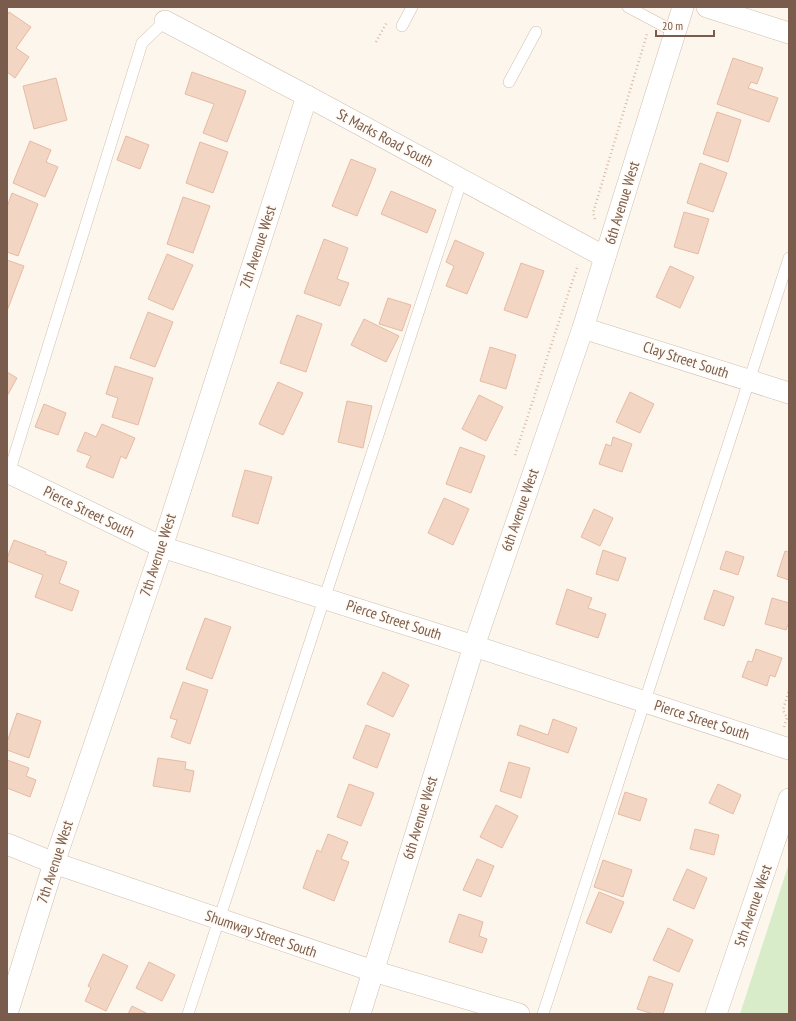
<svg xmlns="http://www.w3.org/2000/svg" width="796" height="1021" font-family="'PT Sans Narrow',sans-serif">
<rect width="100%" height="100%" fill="#fdf6ec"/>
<path fill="#d8ecc9" d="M789,863V1014H740Z"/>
<g fill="#f3d5c3" stroke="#e6bba3">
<path d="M9,12L31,27L16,48L29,57L15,78L7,72V15Z"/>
<path d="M733,58L763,68L757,84L751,82L748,88L778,98L769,122L717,104Z"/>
<path d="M192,72L246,91L227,142L203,133L214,104L185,94Z"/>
<path d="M56,78L67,120L34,129L23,86Z"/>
<path d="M717,112L741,120L728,162L703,154Z"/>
<path d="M126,136L149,145L140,169L117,160Z"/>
<path d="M30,141L51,150L46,162L58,167L45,197L13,183Z"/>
<path d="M200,142L228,152L213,193L186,183Z"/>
<path d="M351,159L376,169L357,216L332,206Z"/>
<path d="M700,163L727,173L713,212L687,203Z"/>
<path d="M391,191L436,210L427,233L381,214Z"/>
<path d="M12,193L38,204L18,256L7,252V207Z"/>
<path d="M183,197L210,206L193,253L167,244Z"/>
<path d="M684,212L709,219L698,254L674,247Z"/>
<path d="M324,239L348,248L337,279L349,283L340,306L304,293Z"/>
<path d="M455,240L484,253L467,294L446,286L454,266L446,262Z"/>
<path d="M167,254L193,265L173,310L148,299Z"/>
<path d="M7,260L24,266L7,311Z"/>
<path d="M521,263L544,271L527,318L504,310Z"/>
<path d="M670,266L694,277L680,308L656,297Z"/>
<path d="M388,298L411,305L402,331L379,324Z"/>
<path d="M148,312L173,322L155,367L130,358Z"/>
<path d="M297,315L322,324L306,372L280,363Z"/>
<path d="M364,319L399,336L386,362L351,345Z"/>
<path d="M490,347L516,355L506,389L480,381Z"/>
<path d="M115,366L153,378L138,425L112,417L118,398L106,394Z"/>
<path d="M7,372L17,378L7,396Z"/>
<path d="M278,382L303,393L283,435L259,424Z"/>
<path d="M630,392L654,404L640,433L616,422Z"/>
<path d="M479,395L503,407L486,441L462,429Z"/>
<path d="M347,401L372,406L363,448L338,442Z"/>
<path d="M44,404L66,413L58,435L35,427Z"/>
<path d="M102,424L135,438L126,459L121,456L113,478L86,467L91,456L77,451L85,432L96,437Z"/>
<path d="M613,437L632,444L622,472L599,464L606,444L611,446Z"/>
<path d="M460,447L485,456L471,493L446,484Z"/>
<path d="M245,470L272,477L258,524L232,516Z"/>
<path d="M444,498L469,509L453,545L428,533Z"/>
<path d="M594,509L613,518L600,546L581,537Z"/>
<path d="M14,540L46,552L45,554L67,562L59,583L79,591L72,611L35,597L43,575L7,561V558Z"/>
<path d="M603,550L626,558L618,581L596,574Z"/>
<path d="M726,551L744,557L738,575L720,569Z"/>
<path d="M785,551L789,552V580L777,576Z"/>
<path d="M567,589L592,598L588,608L606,614L598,638L556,624Z"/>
<path d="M714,590L734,597L724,626L704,619Z"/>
<path d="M772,598L789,603V622L786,630L765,624Z"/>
<path d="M205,618L231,627L212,679L186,669Z"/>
<path d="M756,649L782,658L775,677L770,675L767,686L742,677L748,661L752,662Z"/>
<path d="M383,672L409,685L393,717L367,704Z"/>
<path d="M183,682L208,690L190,744L171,737L177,720L170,718Z"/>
<path d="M17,713L41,721L29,758L7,750V742Z"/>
<path d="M553,719L577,728L568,753L517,735L520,725L548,735Z"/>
<path d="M366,725L390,734L377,768L353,758Z"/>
<path d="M158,758L186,762L185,769L194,771L190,792L153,786Z"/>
<path d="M7,760L29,768L26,776L36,780L30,797L7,788Z"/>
<path d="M509,762L530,768L521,798L500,791Z"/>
<path d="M349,784L374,793L361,826L337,817Z"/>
<path d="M718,784L741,795L733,814L709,803Z"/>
<path d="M625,792L647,799L640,821L618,814Z"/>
<path d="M496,805L518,816L502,848L480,837Z"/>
<path d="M695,829L719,835L714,855L690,849Z"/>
<path d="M328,834L348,842L341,859L349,862L334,901L303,888L317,850L321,852Z"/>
<path d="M477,859L494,866L481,897L463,890Z"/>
<path d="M603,860L632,870L623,897L594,887Z"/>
<path d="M687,869L707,878L694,909L673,900Z"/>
<path d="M599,892L624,902L611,933L586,923Z"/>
<path d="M459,914L483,922L479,936L487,939L482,953L449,942Z"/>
<path d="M668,928L693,940L679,972L653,960Z"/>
<path d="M103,954L128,966L106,1011L85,1001L91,988L88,986Z"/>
<path d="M149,962L175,975L162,1001L136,988Z"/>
<path d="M649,976L673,984L663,1014H653L637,1009Z"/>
<path d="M132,1006L148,1014H128Z"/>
</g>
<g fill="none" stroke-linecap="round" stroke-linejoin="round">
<defs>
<g id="lane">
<path d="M628,7L675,32"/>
<path d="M402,26L412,7"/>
<path d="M509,82L536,32"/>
<path d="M9,473L142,43L165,21"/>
<path d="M188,1014L462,179"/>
<path d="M543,1014L789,258"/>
</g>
<g id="street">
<path d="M707,7L789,33"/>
<path d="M165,21L307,96L605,257"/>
<path d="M583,328L789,393"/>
<path d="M7,472L162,547L474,646L789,749"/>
<path d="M7,844L54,863L373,971L519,1014"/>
<path d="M7,1014L54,863L162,547L307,96"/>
<path d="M360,1014L474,646L583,328L683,7"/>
<path d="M716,1014L789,799"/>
</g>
</defs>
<use href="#lane" stroke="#d1beb0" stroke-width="12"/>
<use href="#street" stroke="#d1beb0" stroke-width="22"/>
<g stroke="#d9b8a5" stroke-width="2.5" stroke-dasharray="1 3" stroke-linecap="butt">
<path d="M376,42L387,22"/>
<path d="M595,219L593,213L647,34"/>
<path d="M515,455L565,303L578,265"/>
<path d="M784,727L787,718L783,710L789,690"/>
</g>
<use href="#lane" stroke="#fff" stroke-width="11"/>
<use href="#street" stroke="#fff" stroke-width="21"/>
</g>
<g text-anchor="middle" stroke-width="3" stroke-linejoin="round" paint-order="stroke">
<g font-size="15" fill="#7a5c4d" stroke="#fffaf3">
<text transform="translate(385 138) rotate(28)" y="5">St Marks Road South</text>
<text transform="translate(622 203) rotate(-73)" y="5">6th Avenue West</text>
<text transform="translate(258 247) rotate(-72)" y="5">7th Avenue West</text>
<text transform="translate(686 360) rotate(18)" y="5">Clay Street South</text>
<text transform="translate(520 510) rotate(-71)" y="5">6th Avenue West</text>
<text transform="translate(89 512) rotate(26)" y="5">Pierce Street South</text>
<text transform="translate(158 555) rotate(-72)" y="5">7th Avenue West</text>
<text transform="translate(394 620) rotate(18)" y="5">Pierce Street South</text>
<text transform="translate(702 720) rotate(18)" y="5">Pierce Street South</text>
<text transform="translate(420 818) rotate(-73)" y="5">6th Avenue West</text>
<text transform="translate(55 862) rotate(-72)" y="5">7th Avenue West</text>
<text transform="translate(753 906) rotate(-71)" y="5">5th Avenue West</text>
<text transform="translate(261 934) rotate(19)" y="5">Shumway Street South</text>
</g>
</g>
<rect width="796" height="1021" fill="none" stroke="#7a5c4d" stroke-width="16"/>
<path d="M656 30v6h58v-6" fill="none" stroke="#7a5c4d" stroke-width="2"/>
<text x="662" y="30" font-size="12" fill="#7a5c4d" stroke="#fffaf3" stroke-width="3" paint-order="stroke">20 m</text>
</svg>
